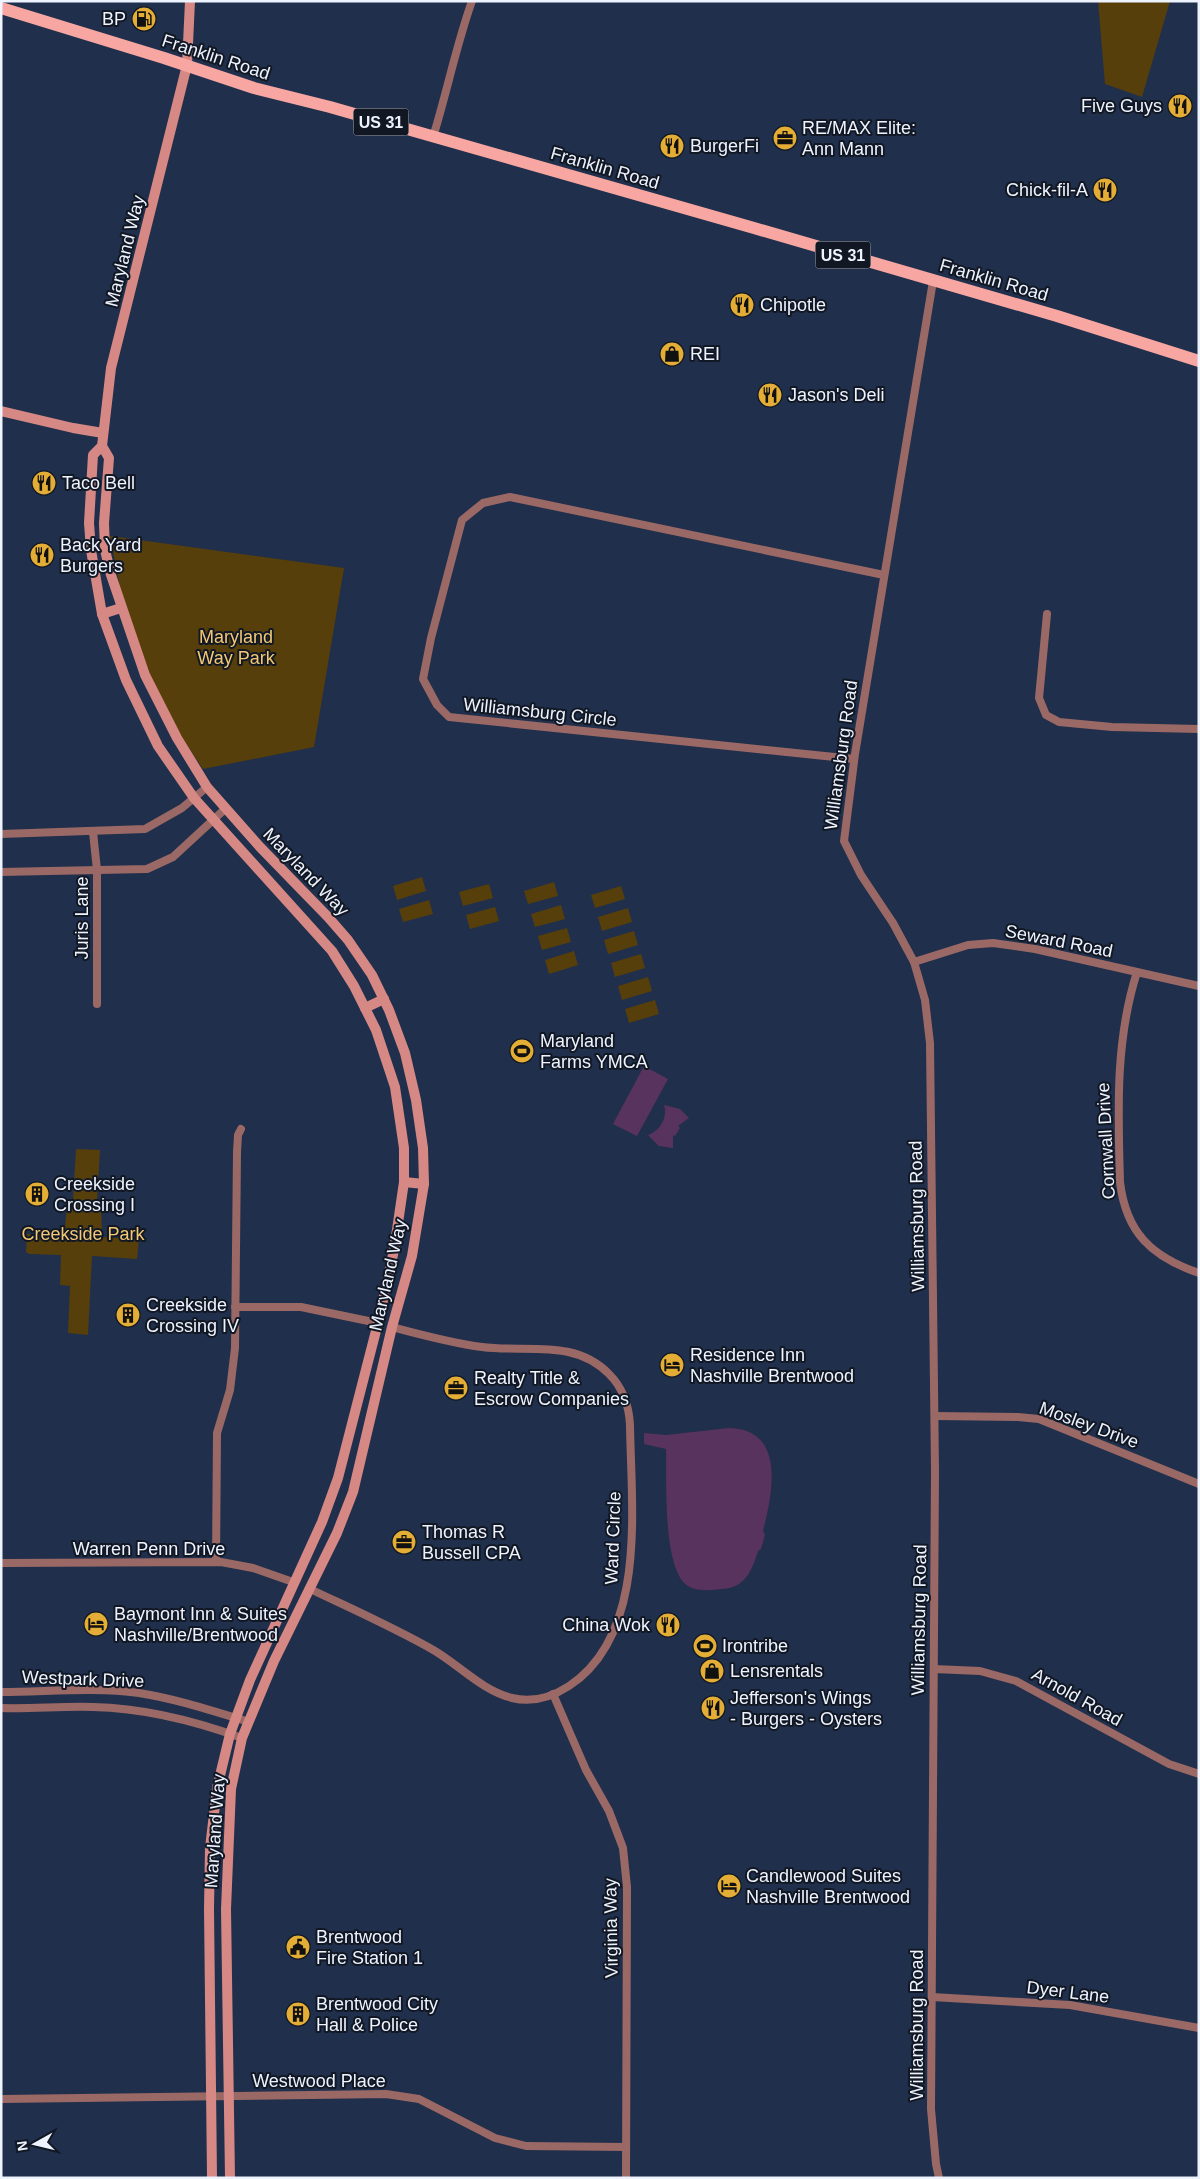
<svg xmlns="http://www.w3.org/2000/svg" width="1200" height="2179" font-family="Helvetica,sans-serif">
<rect width="100%" height="100%" fill="#202f4b"/>
<g fill="#563f0b">
<path d="M1098,1H1170L1142,97L1105,84Z"/>
<path d="M110,536L344,568L314,747L203,769L159,703L127,624Z"/>
<path d="M422,877L426,891L397,900L393,886Z"/>
<path d="M554,882L558,896L528,904L524,891Z"/>
<path d="M489,884L493,898L463,906L459,892Z"/>
<path d="M621,886L625,899L595,908L591,895Z"/>
<path d="M429,900L433,914L403,922L399,909Z"/>
<path d="M561,905L565,919L535,927L531,914Z"/>
<path d="M495,907L499,921L470,929L466,915Z"/>
<path d="M628,908L632,922L602,931L598,917Z"/>
<path d="M567,928L571,942L542,950L538,936Z"/>
<path d="M634,931L638,945L608,954L604,940Z"/>
<path d="M574,951L578,965L549,974L545,960Z"/>
<path d="M641,954L645,968L615,977L611,963Z"/>
<path d="M648,977L652,991L622,1000L618,986Z"/>
<path d="M655,1000L659,1014L629,1023L625,1009Z"/>
<path d="M76,1149L100,1150L97,1201H101L102,1237L139,1239L137,1259L92,1256L88,1335L68,1333L70,1286L60,1285L61,1255L29,1254L26,1252L27,1234L64,1235L68,1199H73Z"/>
</g>
<g fill="#58335d">
<path d="M644,1066L668,1079L637,1136L613,1124Z"/>
<path d="M664,1105L680,1109L689,1118L678,1126L680,1128L675,1136L673,1135V1148L659,1146L648,1135C660,1131 668,1117 664,1105Z"/>
<path d="M729,1428C787,1429 772,1496 763,1531L765,1535L761,1549L758,1551C752,1570 746,1587 723,1589C713,1590 697,1592 688,1586C662,1570 667,1479 666,1449L644,1444V1433L666,1435Z"/>
</g>
<g fill="none" stroke-linecap="round" stroke-linejoin="round">
<g stroke="#9a6966" stroke-width="8">
<path d="M433,137C447,92 456,46 472,1"/>
<path d="M933,281L855,754L844,841L861,875L893,923L914,962L925,1000L930,1043L935,1471L931,2109L936,2164L939,2178"/>
<path d="M1047,614L1039,698L1046,715L1059,722L1112,727L1199,729"/>
<path d="M854,759L449,717L437,705L423,679L431,638L462,520L483,503L510,497L884,575"/>
<path d="M93,832L97,870V1004"/>
<path d="M1,834L145,829L182,808L207,787"/>
<path d="M1,872L147,869L173,857L225,809"/>
<path d="M914,962L968,945L993,943L1035,949L1199,986"/>
<path d="M1137,972C1115,1041 1118,1111 1120,1182C1126,1233 1152,1257 1199,1273"/>
<path d="M235,1307H301L378,1323"/>
<path d="M935,1416L1018,1417L1039,1419L1199,1484"/>
<path d="M216,1562L217,1433L230,1390L235,1348L237,1152L238,1135L241,1129"/>
<path d="M1,1563L221,1562L253,1568L293,1582"/>
<path d="M310,1589C352,1609 395,1628 435,1651C460,1666 483,1691 512,1698C532,1703 552,1697 569,1686C648,1634 631,1507 630,1425C629,1405 623,1388 609,1374C574,1338 525,1353 482,1347C451,1343 422,1335 392,1327"/>
<path d="M934,1669L980,1671L1016,1681L1169,1764L1199,1774"/>
<path d="M1,1692C47,1692 93,1687 139,1693C177,1699 213,1711 249,1722"/>
<path d="M553,1694L586,1770L609,1811L623,1848L627,1887L626,2178"/>
<path d="M1,1708C32,1709 62,1706 93,1707C143,1708 195,1721 242,1738"/>
<path d="M932,1997L1070,2005L1199,2028"/>
<path d="M1,2099L386,2094L419,2099L495,2138L526,2146L626,2147"/>
</g>
<g stroke="#d68884" stroke-width="10">
<path d="M190,1L187,65L111,368L102,446L109,458L104,523L105,550L111,575L145,675L177,738L207,787L260,847L328,917L348,940L372,975L389,1010L405,1053L416,1100L423,1148L424,1184L412,1256L392,1327L353,1492L337,1533L274,1661L242,1738L231,1789L226,1909L230,2178"/>
<path d="M1,411L73,428L103,433"/>
<path d="M102,446L93,455L89,523L91,550L102,614L126,680L158,746L194,798L332,951L354,986L376,1030L395,1087L404,1148V1182L394,1250L378,1323L338,1478L322,1522L250,1680L230,1734L217,1788L210,1848L209,1909L212,2178"/>
<path d="M102,614L121,608"/>
<path d="M365,1008L384,999"/>
<path d="M404,1182L424,1184"/>
</g>
<path stroke="#f7a6a2" stroke-width="12" d="M1,8L164,58L254,88L330,107L754,228L1057,316L1199,361"/>
</g>
<defs>
<symbol id="fuel-disc" viewBox="-11 -11 22 22"><circle r="9.5" fill="#e4ad35" stroke="#111824"/><path d="M-5.5-6h7V0h2V4h1.3V-2.5L3-4.5l.8-.8L6-3V5H2.5V1h-1V6h-7ZM-4.2-4.7v3.2H.2V-4.7Z" fill="#111"/></symbol>
<symbol id="restaurant-disc" viewBox="-11 -11 22 22"><circle r="9.5" fill="#e4ad35" stroke="#111824"/><path d="M-5-6h1v4h1v-4h1v4h1v-4h1v5L-1.5 .5V6h-2V.5L-5-1ZM5-6V6H3V1.5H1.5Q1.5-4 5-6Z" fill="#111"/></symbol>
<symbol id="office-disc" viewBox="-11 -11 22 22"><circle r="9.5" fill="#e4ad35" stroke="#111824"/><path d="M-6-3h4V-5.5h4V-3h4V5H-6ZM-1-4.5V-3h2v-1.5ZM-6 0V1H6V0Z" fill="#111"/></symbol>
<symbol id="shop-disc" viewBox="-11 -11 22 22"><circle r="9.5" fill="#e4ad35" stroke="#111824"/><path d="M-5-2.5h2.3a2.7 3.5 0 0 1 5.4 0H5L5.5 6h-11ZM-1.5-2.5h3a1.5 2.3 0 0 0-3 0Z" fill="#111"/></symbol>
<symbol id="stadium-disc" viewBox="-11 -11 22 22"><circle r="9.5" fill="#e4ad35" stroke="#111824"/><path d="M0-5a6.5 5 0 1 0 0 10a6.5 5 0 1 0 0-10ZM-3.5-1.8h7v3.6h-7Z" fill="#111"/></symbol>
<symbol id="building-disc" viewBox="-11 -11 22 22"><circle r="9.5" fill="#e4ad35" stroke="#111824"/><path d="M-4-6H4V6H1V3H-1V6H-4ZM-2.5-4.3h1.7v1.8h-1.7ZM.8-4.3h1.7v1.8H.8ZM-2.5-1h1.7V.8h-1.7ZM.8-1h1.7V.8H.8Z" fill="#111"/></symbol>
<symbol id="hotel-disc" viewBox="-11 -11 22 22"><circle r="9.5" fill="#e4ad35" stroke="#111824"/><path d="M-6-4.5h1.5V1H6V5H4.5V3h-9V5H-6ZM-4 0a1.8 1.8 0 1 1 3.6 0ZM.5 0V-2.5h3Q6-2.5 6 0Z" fill="#111"/></symbol>
<symbol id="civic-disc" viewBox="-11 -11 22 22"><circle r="9.5" fill="#e4ad35" stroke="#111824"/><path d="M-.6-6.5H3V-4.5H.6V-3L4-1V1h2V6H-6V1h2V-1L-.6-3ZM-1.2 2.5V6h2.4V2.5Z" fill="#111"/></symbol>
</defs>
<g fill-rule="evenodd">
<use href="#fuel-disc" x="130" y="5" width="28" height="28"/>
<use href="#restaurant-disc" x="1166" y="92" width="28" height="28"/>
<use href="#office-disc" x="771" y="124" width="28" height="28"/>
<use href="#restaurant-disc" x="658" y="132" width="28" height="28"/>
<use href="#restaurant-disc" x="1091" y="176" width="28" height="28"/>
<use href="#restaurant-disc" x="728" y="291" width="28" height="28"/>
<use href="#shop-disc" x="658" y="340" width="28" height="28"/>
<use href="#restaurant-disc" x="756" y="381" width="28" height="28"/>
<use href="#restaurant-disc" x="30" y="469" width="28" height="28"/>
<use href="#restaurant-disc" x="28" y="541" width="28" height="28"/>
<use href="#stadium-disc" x="508" y="1037" width="28" height="28"/>
<use href="#building-disc" x="23" y="1180" width="28" height="28"/>
<use href="#building-disc" x="114" y="1301" width="28" height="28"/>
<use href="#hotel-disc" x="658" y="1351" width="28" height="28"/>
<use href="#office-disc" x="442" y="1374" width="28" height="28"/>
<use href="#office-disc" x="390" y="1528" width="28" height="28"/>
<use href="#hotel-disc" x="82" y="1610" width="28" height="28"/>
<use href="#restaurant-disc" x="654" y="1611" width="28" height="28"/>
<use href="#stadium-disc" x="691" y="1632" width="28" height="28"/>
<use href="#shop-disc" x="698" y="1657" width="28" height="28"/>
<use href="#restaurant-disc" x="699" y="1694" width="28" height="28"/>
<use href="#hotel-disc" x="715" y="1872" width="28" height="28"/>
<use href="#civic-disc" x="284" y="1933" width="28" height="28"/>
<use href="#building-disc" x="284" y="2000" width="28" height="28"/>
</g>
<g text-anchor="middle" stroke-width="4" stroke-linejoin="round" paint-order="stroke">
<g fill="#111824" stroke="#abb1bd" stroke-width="1">
<rect x="353.5" y="108.5" width="55" height="27" rx="4"/>
<rect x="815.5" y="241.5" width="55" height="27" rx="4"/>
</g>
<g font-size="16" font-weight="bold" fill="#edf3ff">
<text x="381" y="128">US 31</text>
<text x="843" y="261">US 31</text>
</g>
<g font-size="18" fill="#edf3ff" stroke="#111824" text-anchor="start">
<text x="126" y="25" text-anchor="end">BP</text>
<text x="1162" y="112" text-anchor="end">Five Guys</text>
<text x="802" y="134">RE/MAX Elite:<tspan x="802" dy="21">Ann Mann</tspan></text>
<text x="690" y="152">BurgerFi</text>
<text x="1088" y="196" text-anchor="end">Chick-fil-A</text>
<text x="760" y="311">Chipotle</text>
<text x="690" y="360">REI</text>
<text x="788" y="401">Jason's Deli</text>
<text x="62" y="489">Taco Bell</text>
<text x="60" y="551">Back Yard<tspan x="60" dy="21">Burgers</tspan></text>
<text x="540" y="1047">Maryland<tspan x="540" dy="21">Farms YMCA</tspan></text>
<text x="54" y="1190">Creekside<tspan x="54" dy="21">Crossing I</tspan></text>
<text x="146" y="1311">Creekside<tspan x="146" dy="21">Crossing IV</tspan></text>
<text x="690" y="1361">Residence Inn<tspan x="690" dy="21">Nashville Brentwood</tspan></text>
<text x="474" y="1384">Realty Title &amp;<tspan x="474" dy="21">Escrow Companies</tspan></text>
<text x="422" y="1538">Thomas R<tspan x="422" dy="21">Bussell CPA</tspan></text>
<text x="114" y="1620">Baymont Inn &amp; Suites<tspan x="114" dy="21">Nashville/Brentwood</tspan></text>
<text x="650" y="1631" text-anchor="end">China Wok</text>
<text x="722" y="1652">Irontribe</text>
<text x="730" y="1677">Lensrentals</text>
<text x="730" y="1704">Jefferson's Wings<tspan x="730" dy="21">- Burgers - Oysters</tspan></text>
<text x="746" y="1882">Candlewood Suites<tspan x="746" dy="21">Nashville Brentwood</tspan></text>
<text x="316" y="1943">Brentwood<tspan x="316" dy="21">Fire Station 1</tspan></text>
<text x="316" y="2010">Brentwood City<tspan x="316" dy="21">Hall &amp; Police</tspan></text>
</g>
<g font-size="18" fill="#edf3ff" stroke="#111824">
<text transform="translate(216 57) rotate(18)" y="6">Franklin Road</text>
<text transform="translate(605 168) rotate(16)" y="6">Franklin Road</text>
<text transform="translate(125 251) rotate(-76)" y="6">Maryland Way</text>
<text transform="translate(994 280) rotate(16)" y="6">Franklin Road</text>
<text transform="translate(540 712) rotate(6)" y="6">Williamsburg Circle</text>
<text transform="translate(841 755) rotate(-82)" y="6">Williamsburg Road</text>
<text transform="translate(306 872) rotate(46)" y="6">Maryland Way</text>
<text transform="translate(82 918) rotate(-90)" y="6">Juris Lane</text>
<text transform="translate(1059 941) rotate(11)" y="6">Seward Road</text>
<text transform="translate(1106 1141) rotate(-93)" y="6">Cornwall Drive</text>
<text transform="translate(917 1216) rotate(-91)" y="6">Williamsburg Road</text>
<text transform="translate(388 1275) rotate(-77)" y="6">Maryland Way</text>
<text transform="translate(1089 1425) rotate(20)" y="6">Mosley Drive</text>
<text transform="translate(613 1538) rotate(-88)" y="6">Ward Circle</text>
<text x="149" y="1555">Warren Penn Drive</text>
<text transform="translate(919 1620) rotate(-89)" y="6">Williamsburg Road</text>
<text transform="translate(83 1679) rotate(2)" y="6">Westpark Drive</text>
<text transform="translate(1077 1697) rotate(29)" y="6">Arnold Road</text>
<text transform="translate(215 1831) rotate(-86)" y="6">Maryland Way</text>
<text transform="translate(611 1928) rotate(-91)" y="6">Virginia Way</text>
<text transform="translate(1068 1992) rotate(7)" y="6">Dyer Lane</text>
<text transform="translate(917 2025) rotate(-90)" y="6">Williamsburg Road</text>
<text x="319" y="2087">Westwood Place</text>
</g>
<g font-size="18" fill="#f2c775" stroke="#111824">
<text x="236" y="643">Maryland<tspan x="236" dy="21">Way Park</tspan></text>
<text x="83" y="1240">Creekside Park</text>
</g>
</g>
<rect width="1200" height="2179" fill="none" stroke="#edf3ff" stroke-width="5"/>
<g transform="translate(35 2144) rotate(262)" stroke="#111824" stroke-width="4" paint-order="stroke">
<path d="M0-4L9 19L0 12L-9 19Z" fill="#edf3ff"/>
<text y="-8" font-size="14" font-weight="bold" text-anchor="middle" fill="#edf3ff">N</text>
</g>
</svg>
